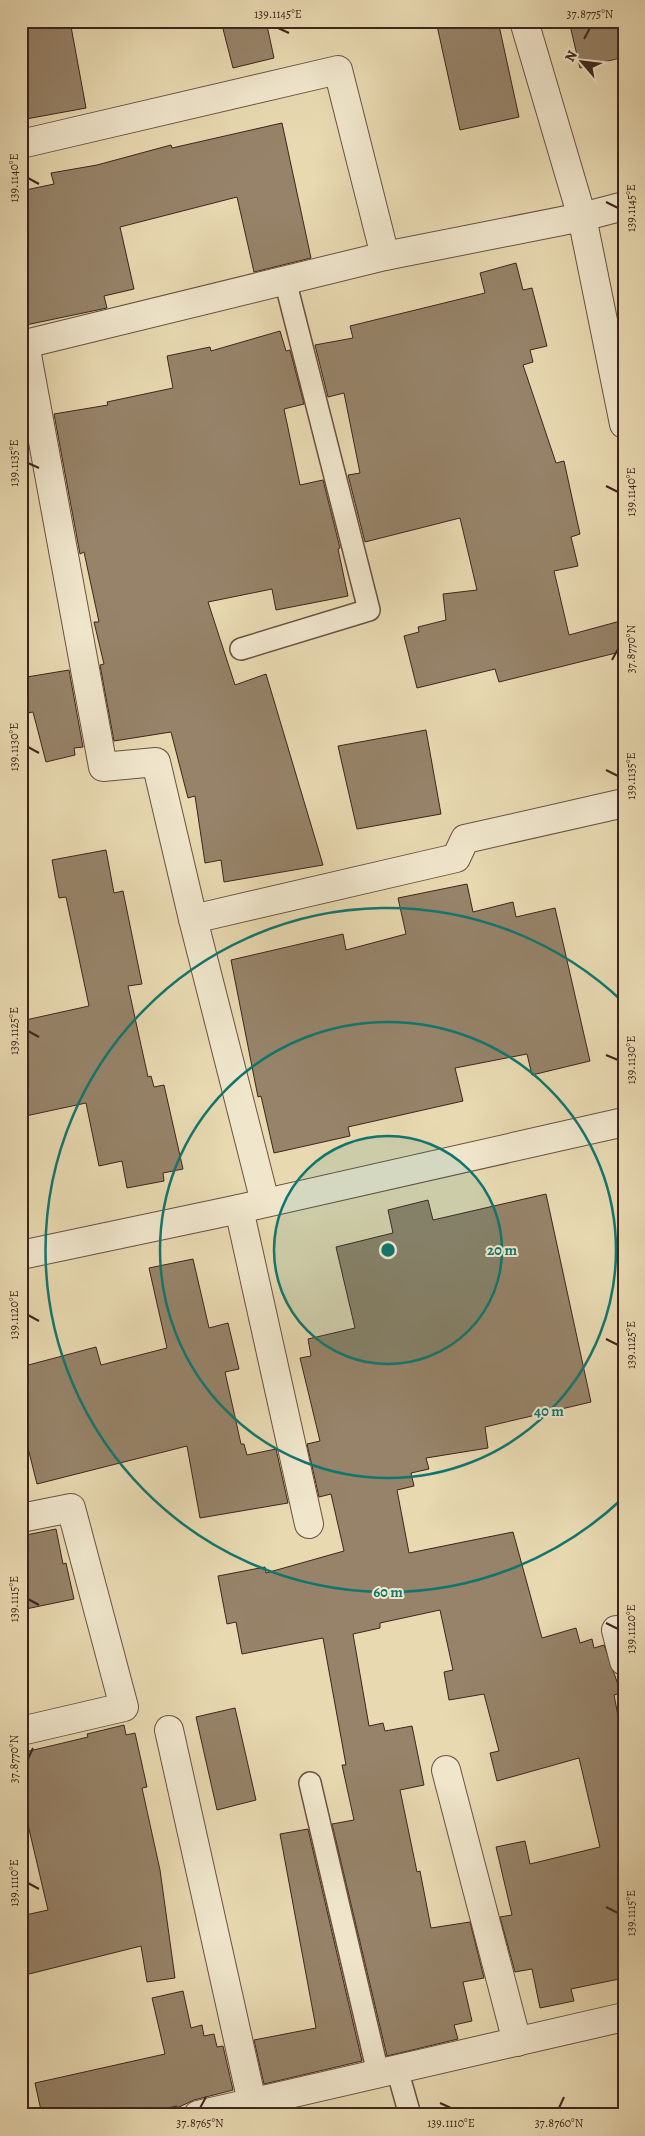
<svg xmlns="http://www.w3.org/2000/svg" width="645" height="2136" font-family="Alegreya,serif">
<rect width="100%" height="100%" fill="#e8d9b1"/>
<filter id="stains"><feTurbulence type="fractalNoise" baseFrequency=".004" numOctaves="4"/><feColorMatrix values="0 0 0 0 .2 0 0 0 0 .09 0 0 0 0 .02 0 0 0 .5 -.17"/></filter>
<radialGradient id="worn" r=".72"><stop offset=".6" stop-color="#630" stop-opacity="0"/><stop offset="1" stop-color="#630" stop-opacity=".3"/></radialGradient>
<g fill="#968369" stroke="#3e251c">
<path d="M21,21H70L86,108L26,119L21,93Z"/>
<path d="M221,21H266L274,58L233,68Z"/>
<path d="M436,21H498L519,117L460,130Z"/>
<path d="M569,21H624V57L580,68Z"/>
<path d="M282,123L311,258L254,272L237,197L120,227L134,289L104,296L107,308L21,326V191L54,184L51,173L97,165L171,145L172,148Z"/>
<path d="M516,263L523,290L532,288L547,346L530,350L533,362L523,365L556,463L564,461L580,534L571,537L578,566L554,571L569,635L624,620V651L499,682L495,669L417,688L404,636L419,632L418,627L446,620L443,594L477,590L460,518L365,542L348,475L360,473L344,393L328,397L315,345L353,338L350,326L485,293L480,273Z"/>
<path d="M280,331L286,351L290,350L304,404L284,409L300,485L323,480L340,548L338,549L348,596L276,610L272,589L208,602L235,685L266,674L323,865L224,882L221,860L205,863L195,796L188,798L171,732L114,741L100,665L104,664L94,622H99L84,552L80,554L54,414L108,405L107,402L173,388L167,356L210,347L211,351Z"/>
<path d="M69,670L83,747L74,748L75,755L46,762L33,712L21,714V678Z"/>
<path d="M426,730L441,814L357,829L338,746Z"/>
<path d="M106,850L114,893L123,891L142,984L128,986L148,1077L151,1076L154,1087L164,1085L183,1169L163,1173L164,1181L127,1188L122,1161L99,1166L86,1103L21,1117V1021L89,1006L66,897L59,898L52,860Z"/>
<path d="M467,884L473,912L513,902L516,917L555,908L590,1061L532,1075L527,1054L455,1068L463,1101L348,1127L350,1136L274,1153L261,1096L258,1097L231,960L343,934L346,950L406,934L398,898Z"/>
<path d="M546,1194L591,1402L485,1427L488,1448L426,1458L429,1469L411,1473L414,1486L397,1490L409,1553L513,1532L542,1638L576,1628L580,1643L592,1639L594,1648L604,1645L621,1693L614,1695L624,1747V1978L571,1989L574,2001L540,2008L532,1969L515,1972L500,1917L512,1915L496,1847L525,1841L530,1864L600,1847L579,1758L497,1781L490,1753L499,1751L484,1694L449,1700L444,1672L453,1670L440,1610L380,1623V1628L353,1634L369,1726L383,1723L385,1731L412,1726L424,1785L400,1790L417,1872L420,1871L431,1928L470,1922L484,1978L463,1982L472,2021L454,2025L458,2039L387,2056L332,1824L354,1820L342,1765H346L323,1638L242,1654L236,1622L227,1624L218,1576L265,1567L266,1573L344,1551L331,1494L319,1497L307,1444L320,1441L300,1358L311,1356L308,1339L355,1328L336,1247L393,1233L388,1210L428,1200L433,1220Z"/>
<path d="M193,1259L209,1328L228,1323L239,1369L225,1372L241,1444H244L247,1455L276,1449L288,1503L200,1518L187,1446L37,1484L21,1420V1367L96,1347L101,1365L167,1348L149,1268Z"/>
<path d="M56,1529L63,1564L66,1563L74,1599L21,1610V1536Z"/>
<path d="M235,1708L256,1800L217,1810L196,1717Z"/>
<path d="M124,1725L126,1735L135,1733L147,1787L142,1788L160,1870L175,1978L147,1982L141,1946L21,1976V1916L48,1910L21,1795V1753L88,1737L87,1734Z"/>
<path d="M308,1829L362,2061L264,2084L254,2040L316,2028L280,1834Z"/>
<path d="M183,1991L191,2028L202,2025L204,2036L214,2034L217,2047L223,2046L233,2090L194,2100L177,2108V2106L137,2115H42L35,2083L165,2054L152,1998Z"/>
</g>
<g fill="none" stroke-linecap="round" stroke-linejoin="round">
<defs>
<g id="service">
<path d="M241,649L369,610L285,280"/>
<path d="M310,1783L378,2073"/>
<path d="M397,2069L410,2115"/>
</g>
<g id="minor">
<path d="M524,21L582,217L624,424"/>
<path d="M21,144L338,70L385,256"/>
<path d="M25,344L103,767L156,762L193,919L265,1202"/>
<path d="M21,345L385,256L582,217L624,206"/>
<path d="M193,919L456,858L465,839L624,803"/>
<path d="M239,1209L309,1524"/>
<path d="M21,1518L71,1508L124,1707L21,1731"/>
<path d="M616,1630L624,1661"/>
<path d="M169,1730L252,2102"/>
<path d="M446,1770L517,2042"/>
<path d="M198,2115L624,2017"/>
</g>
<path id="tertiary" d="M21,1255L239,1209L624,1122"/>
</defs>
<use href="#service" stroke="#685241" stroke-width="24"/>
<use href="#minor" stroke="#685241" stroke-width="30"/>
<use href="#tertiary" stroke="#685241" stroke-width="30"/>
<use href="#service" stroke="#f0e6cc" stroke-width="21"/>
<use href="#minor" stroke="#f0e6cc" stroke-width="28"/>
<use href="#tertiary" stroke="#f0e6cc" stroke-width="28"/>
</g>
<path fill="none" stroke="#3e251c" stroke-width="2" d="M278,28L289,33M584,39L590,28M28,178L39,184M606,202L618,208M28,463L39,468M606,486L618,492M612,660L618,649M28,747L39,753M606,770L618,776M28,1031L39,1037M606,1055L618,1060M28,1315L39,1321M606,1339L618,1345M28,1599L39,1605M606,1623L618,1629M28,1759L33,1748M28,1883L39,1889M606,1907L618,1913M440,2103L451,2108M200,2108L206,2097M559,2108L564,2097"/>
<circle cx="388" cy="1250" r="114" fill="#0f766e" fill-opacity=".12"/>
<g fill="none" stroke="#0f766e" stroke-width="2.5">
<circle cx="388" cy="1250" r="114"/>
<circle cx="388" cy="1250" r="228"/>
<path d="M623 1498A342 342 0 1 1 623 1002"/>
</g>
<circle cx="388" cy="1250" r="8" fill="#0f766e" stroke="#f0e6cc" stroke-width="2.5"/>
<g font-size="15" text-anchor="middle" font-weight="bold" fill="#0f766e" stroke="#f0e6cc" stroke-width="4" stroke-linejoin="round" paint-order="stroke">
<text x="502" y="1255">20 m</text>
<text x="549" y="1416">40 m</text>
<text x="388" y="1597">60 m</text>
</g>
<rect width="645" height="2136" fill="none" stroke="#e8d9b1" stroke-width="55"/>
<g transform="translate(582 62) rotate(298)" stroke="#f0e6cc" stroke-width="4" paint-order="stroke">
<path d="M0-4L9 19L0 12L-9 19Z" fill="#3e251c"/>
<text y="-8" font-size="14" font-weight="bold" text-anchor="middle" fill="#3e251c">N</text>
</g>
<rect x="28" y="28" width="590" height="2080" fill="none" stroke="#3e251c" stroke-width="2"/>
<g font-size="12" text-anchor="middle" fill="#3e251c">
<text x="278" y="18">139.1145°E</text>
<text x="590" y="18">37.8775°N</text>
<text transform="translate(14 178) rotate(-90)" y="4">139.1140°E</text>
<text transform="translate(631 208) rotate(-90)" y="4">139.1145°E</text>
<text transform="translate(14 463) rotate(-90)" y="4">139.1135°E</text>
<text transform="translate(631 492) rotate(-90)" y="4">139.1140°E</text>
<text transform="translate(631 649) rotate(-90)" y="4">37.8770°N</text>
<text transform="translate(14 747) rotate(-90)" y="4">139.1130°E</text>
<text transform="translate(631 776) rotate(-90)" y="4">139.1135°E</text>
<text transform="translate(14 1031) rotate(-90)" y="4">139.1125°E</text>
<text transform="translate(631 1060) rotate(-90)" y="4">139.1130°E</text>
<text transform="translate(14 1315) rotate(-90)" y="4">139.1120°E</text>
<text transform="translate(631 1345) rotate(-90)" y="4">139.1125°E</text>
<text transform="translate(14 1599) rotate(-90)" y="4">139.1115°E</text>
<text transform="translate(631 1629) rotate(-90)" y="4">139.1120°E</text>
<text transform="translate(14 1759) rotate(-90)" y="4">37.8770°N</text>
<text transform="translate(14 1883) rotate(-90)" y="4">139.1110°E</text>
<text transform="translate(631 1913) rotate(-90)" y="4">139.1115°E</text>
<text x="200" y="2127">37.8765°N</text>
<text x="451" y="2127">139.1110°E</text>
<text x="559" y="2127">37.8760°N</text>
</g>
<rect width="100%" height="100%" filter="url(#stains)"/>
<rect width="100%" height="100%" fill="url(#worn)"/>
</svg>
